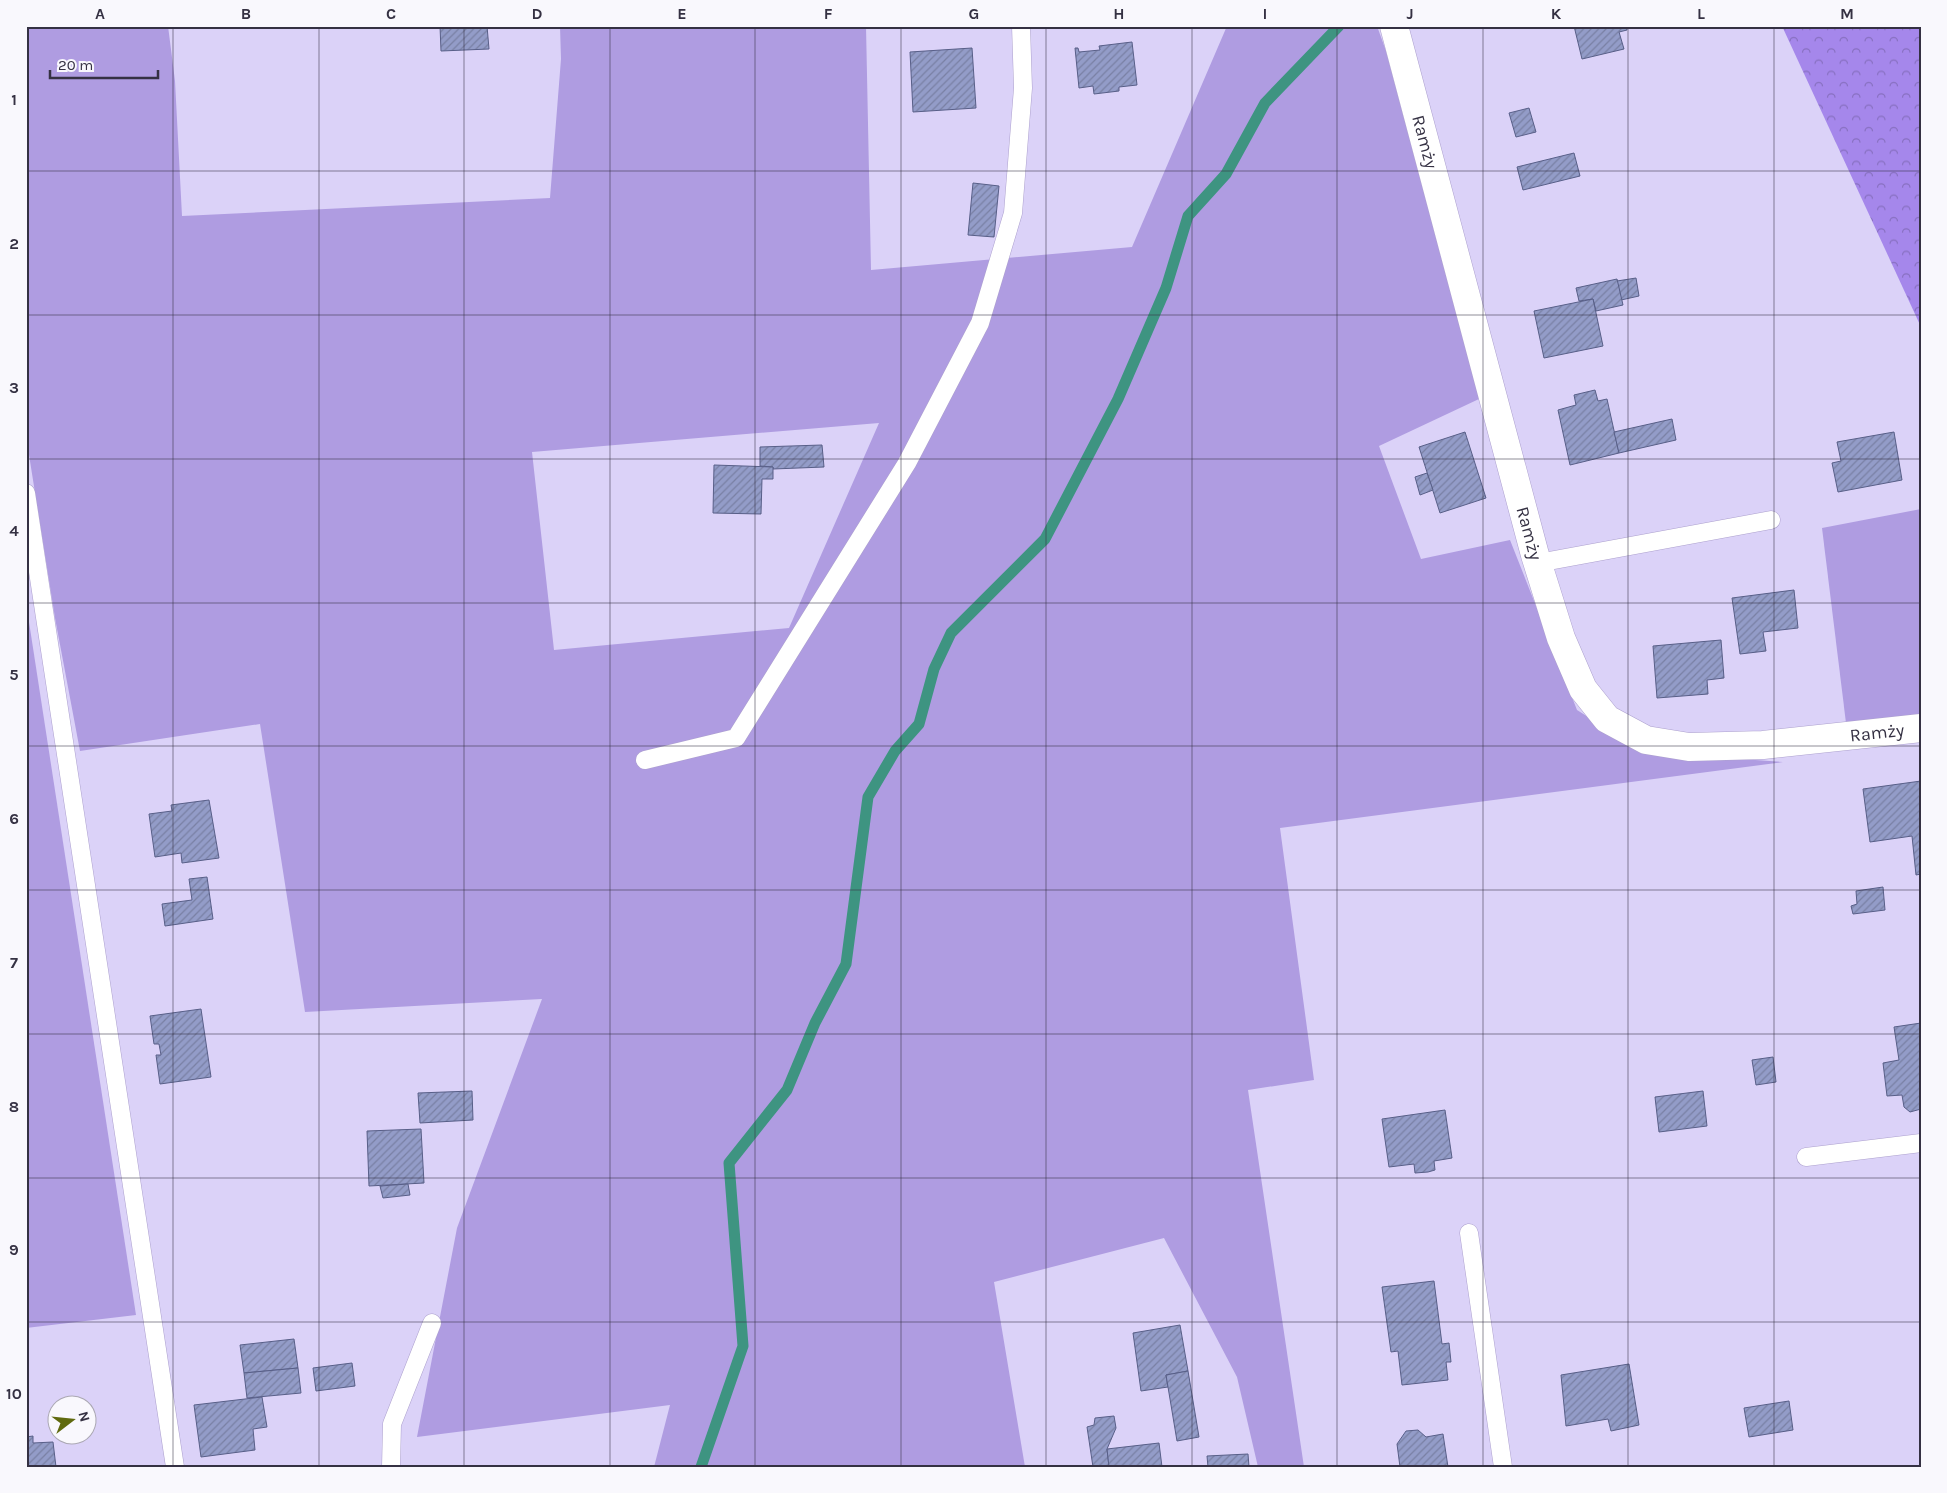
<svg xmlns="http://www.w3.org/2000/svg" width="1947" height="1493" font-family="Karla,sans-serif">
<defs>
<pattern id="forest-crowns" width="20" height="18" patternUnits="userSpaceOnUse" patternTransform="scale(1.25)"><rect width="20" height="18" fill="#a587eb"/><path d="M2 6a3 3 0 1 1 6 0M12 15a3 3 0 1 1 6 0" fill="none" stroke="#876fc0"/></pattern>
<pattern id="building-hatch" width="6" height="6" patternUnits="userSpaceOnUse" patternTransform="scale(1.25)"><rect width="6" height="6" fill="#939cc8"/><path d="M-1 1l2-2M0 6l6-6M5 7l2-2" fill="none" stroke="#7980a4"/></pattern>
</defs>
<rect width="100%" height="100%" fill="#dbd2f8"/>
<g fill="#af9ce1" fill-rule="evenodd">
<path d="M26,26H168L175,81L182,216L550,198L561,59L560,26H866L871,270L1132,247L1227,26H1377L1386,51L1479,399L1379,446L1421,559L1510,540L1577,710L1643,752L1783,762L1280,828L1314,1080L1248,1090L1304,1467H1258L1237,1377L1164,1238L994,1282L1025,1467H654L670,1405L417,1437L457,1228L542,999L305,1012L260,724L80,751L55,618L26,436ZM879,423L789,628L554,650L532,452Z"/>
<path d="M1921,509V715L1846,723L1822,528Z"/>
<path d="M26,622H29L136,1315L26,1328Z"/>
</g>
<path fill="url(#forest-crowns)" d="M1782,26H1921V327Z"/>
<g fill="none" stroke-linecap="round" stroke-linejoin="round">
<path stroke="#3e9481" stroke-width="11" d="M701,1467L743,1346L729,1163L787,1090L815,1023L846,964L868,797L895,751L919,724L934,669L951,633L1045,539L1118,399L1166,288L1188,216L1226,174L1265,103L1339,26"/>
</g>
<g fill="url(#building-hatch)" stroke="#585f88">
<path d="M440,26H487L489,49L441,51Z"/>
<path d="M1574,26H1626L1627,30L1619,32L1624,49L1582,59Z"/>
<path d="M1132,42L1137,85L1119,87V91L1094,94L1093,86L1079,88L1075,48H1078L1079,52L1100,50L1099,46Z"/>
<path d="M972,48L976,108L913,112L910,52Z"/>
<path d="M1529,108L1536,132L1516,137L1509,113Z"/>
<path d="M1574,153L1580,176L1523,190L1517,167Z"/>
<path d="M973,183L999,186L994,237L968,235Z"/>
<path d="M1636,278L1639,296L1621,300L1617,281Z"/>
<path d="M1617,279L1623,305L1596,311L1593,299L1579,301L1576,288Z"/>
<path d="M1593,299L1603,346L1544,358L1534,311Z"/>
<path d="M1595,390L1598,401L1607,399L1619,453L1570,465L1558,410L1576,405L1574,395Z"/>
<path d="M1672,419L1676,440L1619,453L1614,432Z"/>
<path d="M1465,432L1486,498L1440,513L1419,447Z"/>
<path d="M1894,432L1902,480L1838,492L1832,463L1841,461L1837,442Z"/>
<path d="M822,445L824,467L773,469V467L760,466V447Z"/>
<path d="M714,465L773,467V479H762L761,514L713,513Z"/>
<path d="M1427,473L1433,490L1420,495L1415,477Z"/>
<path d="M1794,590L1798,628L1763,632L1766,651L1740,654L1732,598Z"/>
<path d="M1721,640L1724,678L1707,680L1708,694L1657,698L1653,646Z"/>
<path d="M1921,781V874L1916,875L1912,836L1870,842L1863,789Z"/>
<path d="M209,800L219,858L182,863L181,853L155,857L149,814L172,811L171,805Z"/>
<path d="M207,877L213,919L165,926L162,904L192,900L189,879Z"/>
<path d="M1883,887L1885,910L1853,914L1851,906L1857,904L1856,891Z"/>
<path d="M201,1009L211,1077L160,1084L156,1055H161L159,1044H154L150,1016Z"/>
<path d="M1921,1023V1109L1910,1112L1904,1107L1902,1095L1887,1096L1883,1063L1899,1060L1894,1027Z"/>
<path d="M1773,1057L1776,1082L1756,1085L1752,1060Z"/>
<path d="M472,1091L473,1120L420,1123L418,1093Z"/>
<path d="M1703,1091L1707,1126L1659,1132L1655,1097Z"/>
<path d="M1445,1110L1452,1158L1434,1161L1435,1170L1428,1172L1415,1173L1414,1164L1389,1167L1382,1119Z"/>
<path d="M421,1129L424,1183L369,1186L367,1131Z"/>
<path d="M408,1184L410,1195L383,1198L380,1186Z"/>
<path d="M1434,1281L1442,1344L1449,1343L1451,1362H1446L1448,1380L1402,1385L1398,1351L1391,1352L1382,1287Z"/>
<path d="M1180,1325L1188,1371L1166,1375L1168,1387L1141,1391L1133,1333Z"/>
<path d="M294,1339L298,1368L244,1373L240,1345Z"/>
<path d="M352,1363L355,1386L316,1391L313,1368Z"/>
<path d="M1629,1364L1639,1425L1611,1431L1608,1419L1566,1426L1561,1375Z"/>
<path d="M298,1368L301,1393L247,1398L244,1373Z"/>
<path d="M1188,1371L1199,1437L1177,1441L1166,1375Z"/>
<path d="M262,1397L267,1427L253,1429L255,1450L201,1457L194,1405Z"/>
<path d="M1789,1401L1793,1430L1749,1437L1744,1408Z"/>
<path d="M1114,1416L1116,1428L1107,1449L1109,1467H1093L1087,1427L1094,1425L1095,1418Z"/>
<path d="M1418,1430L1426,1437L1443,1434L1448,1467H1400L1397,1444L1406,1431Z"/>
<path d="M33,1436V1443L53,1442L56,1467H26V1437Z"/>
<path d="M1159,1443L1162,1467H1109L1107,1449Z"/>
<path d="M1248,1454L1249,1467H1208L1207,1456Z"/>
</g>
<g fill="none" stroke-linecap="round" stroke-linejoin="round">
<defs>
<g id="service">
<path d="M26,493L175,1467"/>
<path d="M1538,563L1771,520"/>
<path d="M645,760L736,738L907,463L980,323L1013,213L1023,88L1021,26"/>
<path d="M1806,1157L1921,1143"/>
<path d="M1469,1233L1503,1467"/>
<path d="M391,1467L392,1424L432,1323"/>
</g>
<g id="minor">
<path id="s1" d="M1394,26L1535,555L1561,638L1583,689L1607,719L1646,740L1689,747L1763,745L1921,728"/>
</g>
</defs>
<use href="#service" stroke="#ada1ce" stroke-width="19"/>
<use href="#minor" stroke="#ada1ce" stroke-width="29"/>
<use href="#service" stroke="#fff" stroke-width="18"/>
<use href="#minor" stroke="#fff" stroke-width="28"/>
</g>
<path fill="none" stroke="#353143" stroke-width="1" stroke-opacity="0.55" d="M173,26V1467M319,26V1467M464,26V1467M610,26V1467M755,26V1467M901,26V1467M1046,26V1467M1192,26V1467M1337,26V1467M1483,26V1467M1628,26V1467M1774,26V1467M26,171H1921M26,315H1921M26,459H1921M26,603H1921M26,746H1921M26,890H1921M26,1034H1921M26,1178H1921M26,1322H1921"/>
<g text-anchor="middle" stroke-width="5" stroke-linejoin="round" paint-order="stroke">
<g font-size="18" fill="#353143" stroke="#f9f8fd">
<text dy="6" stroke="none"><textPath href="#s1" startOffset="120">Ramży</textPath></text>
<text dy="6" stroke="none"><textPath href="#s1" startOffset="525">Ramży</textPath></text>
<text dy="6" stroke="none"><textPath href="#s1" startOffset="1005">Ramży</textPath></text>
</g>
</g>
<rect width="1947" height="1493" fill="none" stroke="#f9f8fd" stroke-width="55"/>
<g transform="translate(72 1420) rotate(74)"><circle r="24" fill="#f9f8fd" stroke="#aba8b3"/>
<path d="M0-4L9 19L0 12L-9 19Z" fill="#606a0f"/>
<text y="-8" font-size="14" font-weight="bold" text-anchor="middle" fill="#353143">N</text>
</g>
<path d="M50 70v8h108v-8" fill="none" stroke="#353143" stroke-width="2.5"/>
<text x="58" y="70" font-size="15" fill="#353143" stroke="#f9f8fd" stroke-width="4" paint-order="stroke">20 m</text>
<rect x="28" y="28" width="1892" height="1438" fill="none" stroke="#353143" stroke-width="2"/>
<g font-size="16" text-anchor="middle" font-weight="bold" fill="#353143">
<text x="100" y="19">A</text>
<text x="246" y="19">B</text>
<text x="391" y="19">C</text>
<text x="537" y="19">D</text>
<text x="682" y="19">E</text>
<text x="828" y="19">F</text>
<text x="974" y="19">G</text>
<text x="1119" y="19">H</text>
<text x="1265" y="19">I</text>
<text x="1410" y="19">J</text>
<text x="1556" y="19">K</text>
<text x="1701" y="19">L</text>
<text x="1847" y="19">M</text>
<text x="14" y="105">1</text>
<text x="14" y="249">2</text>
<text x="14" y="393">3</text>
<text x="14" y="536">4</text>
<text x="14" y="680">5</text>
<text x="14" y="824">6</text>
<text x="14" y="968">7</text>
<text x="14" y="1112">8</text>
<text x="14" y="1255">9</text>
<text x="14" y="1399">10</text>
</g>
</svg>
